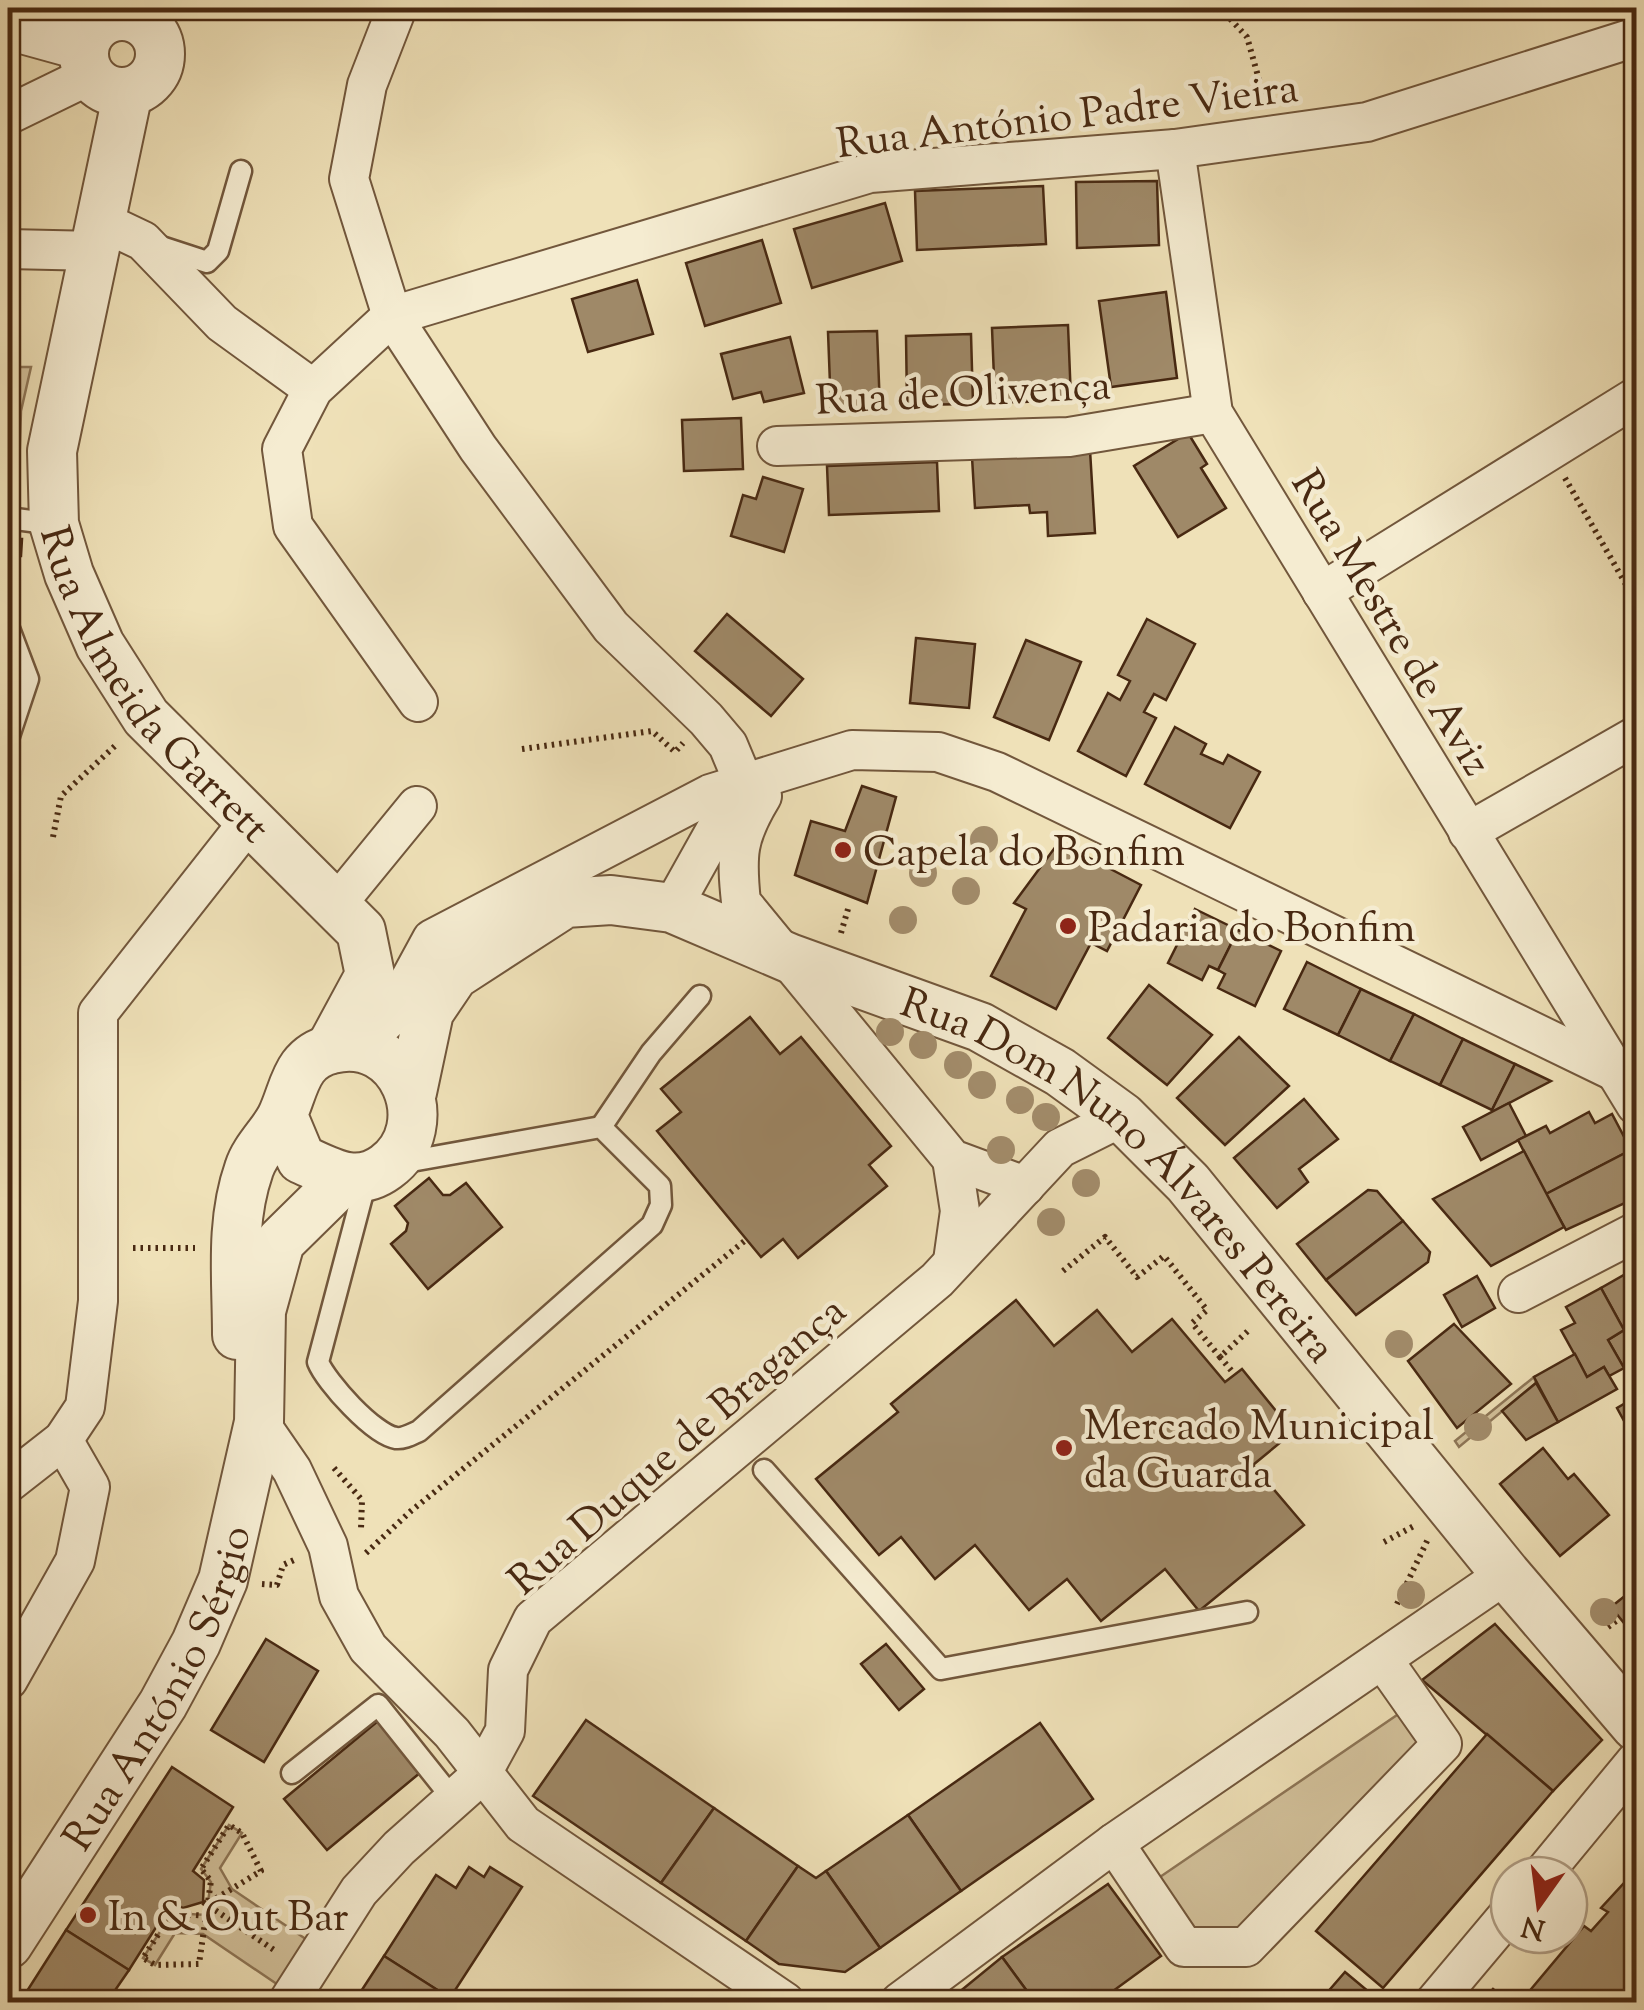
<svg xmlns="http://www.w3.org/2000/svg" width="1644" height="2010" font-family="'Sorts Mill Goudy',serif">
<rect width="100%" height="100%" fill="#efe1b8"/>
<filter id="stains"><feTurbulence type="fractalNoise" baseFrequency=".002" numOctaves="4"/><feColorMatrix values="0 0 0 0 .2 0 0 0 0 .09 0 0 0 0 .02 0 0 0 .5 -.17"/></filter>
<radialGradient id="worn" r=".72"><stop offset=".6" stop-color="#630" stop-opacity="0"/><stop offset="1" stop-color="#630" stop-opacity=".3"/></radialGradient>
<g fill="#d3c29c" stroke="#8e7657" stroke-width="2.5">
<path d="M8,367H31L21,411L19,473L8,469Z"/>
<path d="M1534,1377L1536,1383L1459,1447L1455,1441Z"/>
<path d="M1400,1713L1421,1742L1238,1931H1192L1157,1879Z"/>
<path d="M229,1825L242,1833L220,1868L232,1889L322,1950L293,1995L203,1934L175,1933L155,1965L143,1958L172,1913L206,1915L211,1882L201,1869Z"/>
</g>
<g fill="#9f8968" stroke="#482912" stroke-width="2.5">
<path d="M1157,181L1159,245L1077,248L1076,182Z"/>
<path d="M1043,186L1046,244L917,250L915,191Z"/>
<path d="M885,203L902,261L812,288L794,229Z"/>
<path d="M762,240L781,303L705,326L686,263Z"/>
<path d="M637,280L653,334L588,352L572,299Z"/>
<path d="M1166,292L1177,378L1111,387L1099,301Z"/>
<path d="M1068,325L1071,400L995,403L992,328Z"/>
<path d="M877,331L880,409L831,410L828,332Z"/>
<path d="M971,334L973,404L907,405L906,336Z"/>
<path d="M790,337L804,393L764,402L761,392L733,399L721,354Z"/>
<path d="M741,418L743,469L684,471L682,420Z"/>
<path d="M1188,433L1207,464L1201,468L1226,508L1178,537L1134,466Z"/>
<path d="M1090,450L1095,533L1048,536L1047,512L1030,513L1029,505L975,508L972,457Z"/>
<path d="M937,462L939,511L829,515L827,466Z"/>
<path d="M763,477L803,489L784,552L731,536L743,495L756,499Z"/>
<path d="M8,539H22L21,556H8Z"/>
<path d="M727,614L803,679L771,716L695,651Z"/>
<path d="M1147,619L1195,644L1166,700L1154,694L1144,712L1156,718L1126,776L1078,751L1108,693L1120,700L1130,681L1118,675Z"/>
<path d="M916,638L975,644L969,708L910,703Z"/>
<path d="M1026,640L1081,662L1049,740L994,717Z"/>
<path d="M1175,727L1206,744L1201,754L1223,764L1228,755L1260,772L1230,828L1145,784Z"/>
<path d="M862,786L896,797L867,903L795,875L811,821L845,831Z"/>
<path d="M1059,842L1141,885L1107,951L1091,943L1056,1009L991,976L1026,909L1014,903Z"/>
<path d="M1195,909L1238,930L1218,970L1209,966L1202,980L1168,963Z"/>
<path d="M1238,930L1281,951L1255,1006L1218,988L1225,974L1218,970Z"/>
<path d="M1307,962L1361,989L1338,1035L1284,1009Z"/>
<path d="M1149,985L1212,1035L1167,1085L1108,1038Z"/>
<path d="M1361,989L1414,1014L1390,1061L1338,1035Z"/>
<path d="M1414,1014L1463,1039L1440,1085L1390,1061Z"/>
<path d="M750,1017L780,1054L801,1037L891,1146L869,1165L887,1186L798,1258L783,1239L761,1257L657,1131L681,1112L661,1089Z"/>
<path d="M1239,1037L1289,1086L1225,1145L1177,1098Z"/>
<path d="M1463,1039L1515,1064L1492,1110L1440,1085Z"/>
<path d="M1515,1064L1551,1081L1494,1111L1492,1110Z"/>
<path d="M1304,1099L1338,1139L1299,1169L1308,1182L1277,1208L1234,1158Z"/>
<path d="M1509,1103L1526,1136L1481,1160L1463,1127Z"/>
<path d="M1589,1112L1595,1123L1612,1114L1631,1150L1546,1194L1518,1140L1546,1126L1550,1133Z"/>
<path d="M1631,1150L1636,1159V1198L1566,1230L1546,1194Z"/>
<path d="M1524,1151L1564,1227L1491,1266L1433,1199Z"/>
<path d="M429,1178L443,1195H450L466,1183L502,1227L428,1289L391,1244L406,1231L408,1223L395,1206Z"/>
<path d="M1368,1190L1377,1191L1403,1221L1326,1280L1297,1244Z"/>
<path d="M1403,1221L1430,1252L1428,1262L1356,1315L1326,1280Z"/>
<path d="M1636,1268V1361L1624,1368L1608,1340L1624,1330L1601,1288Z"/>
<path d="M1477,1276L1495,1308L1462,1327L1444,1295Z"/>
<path d="M1601,1288L1624,1330L1608,1340L1624,1368L1609,1376L1604,1367L1587,1377L1561,1330L1575,1323L1566,1307Z"/>
<path d="M1016,1300L1054,1346L1097,1310L1132,1352L1172,1319L1225,1382L1242,1369L1293,1432L1253,1465L1304,1525L1199,1611L1165,1569L1101,1621L1067,1579L1029,1610L975,1545L935,1579L901,1537L879,1555L816,1479L898,1412L891,1404Z"/>
<path d="M1454,1324L1511,1384L1457,1428L1408,1361Z"/>
<path d="M1575,1354L1587,1377L1604,1367L1617,1389L1558,1422L1534,1377Z"/>
<path d="M1536,1383L1558,1422L1526,1440L1502,1411Z"/>
<path d="M1636,1397V1443L1617,1408Z"/>
<path d="M1543,1448L1568,1479L1574,1474L1609,1515L1560,1556L1500,1484Z"/>
<path d="M1636,1587V1628L1634,1624L1628,1628L1611,1607Z"/>
<path d="M1495,1624L1602,1740L1553,1791L1422,1680Z"/>
<path d="M266,1639L318,1671L264,1762L211,1730Z"/>
<path d="M886,1644L924,1689L899,1710L861,1664Z"/>
<path d="M586,1720L714,1808L661,1883L533,1796Z"/>
<path d="M378,1721L421,1772L327,1850L284,1799Z"/>
<path d="M1040,1723L1093,1799L961,1891L908,1815Z"/>
<path d="M1487,1734L1553,1791L1383,1988L1316,1931Z"/>
<path d="M172,1767L233,1807L193,1871L204,1880L203,1902L183,1908L172,1902L129,1970L66,1930Z"/>
<path d="M714,1808L798,1866L746,1941L661,1883Z"/>
<path d="M908,1815L961,1891L880,1948L826,1871Z"/>
<path d="M798,1866L816,1878L826,1871L880,1948L845,1972L779,1964L746,1941Z"/>
<path d="M469,1867L484,1877L490,1867L522,1887L450,1998L384,1956L436,1875L456,1888Z"/>
<path d="M1636,1870V1986L1623,2002H1539L1527,1994L1584,1926L1591,1931L1608,1912L1601,1908Z"/>
<path d="M1108,1884L1161,1956L1098,2002H1035L1002,1957Z"/>
<path d="M66,1930L129,1970L107,2002H20Z"/>
<path d="M384,1956L450,1998L457,2002H354Z"/>
<path d="M1002,1957L1035,2002H947Z"/>
<path d="M1345,1972L1381,2002H1319Z"/>
<path d="M1493,1989L1509,2002H1481Z"/>
</g>
<g fill="none" stroke-linecap="round" stroke-linejoin="round">
<defs>
<g id="service">
<path d="M155,245L207,262L218,251L241,171"/>
<path d="M8,518L54,524"/>
<path d="M8,626L28,679L8,739"/>
<path d="M601,1127L651,1053L700,996"/>
<path d="M367,1177L318,1362C326,1382 374,1435 396,1438C404,1439 412,1434 419,1431L652,1225L661,1205L660,1186L601,1127L400,1163"/>
<path d="M764,1470L941,1669L1247,1612"/>
<path d="M292,1773L378,1705L453,1799"/>
</g>
<g id="minor">
<path d="M397,8L367,85L349,179L392,316L478,448L611,627L706,719L728,745L743,781L672,908"/>
<path d="M8,115L90,75"/>
<path d="M1175,149L1213,413L1636,1105"/>
<path d="M103,222L143,241L222,323L313,389"/>
<path d="M8,249L97,251"/>
<path d="M777,446L1069,437L1213,413"/>
<path d="M1322,592L1636,397"/>
<path d="M418,702L293,526L282,449L313,389L392,316L870,173L1175,149L1367,122L1636,37"/>
<path d="M762,796C737,837 736,855 741,902L952,1159L1025,1186"/>
<path d="M1468,832L1636,736"/>
<path d="M336,905L417,806"/>
<path d="M359,1047L389,1018L432,939L710,794L852,750L938,752L997,772L1616,1072"/>
<path d="M952,1159L960,1211L953,1261"/>
<path d="M1518,1293L1636,1232"/>
<path d="M259,1422L292,1470L328,1546L339,1596L368,1648L452,1733L523,1824L785,2002"/>
<path d="M8,1483L63,1440L85,1407L98,1301V1013L250,820"/>
<path d="M8,1680L75,1561L90,1487L63,1440"/>
<path d="M1114,1843L1184,1947H1246L1442,1744L1383,1660"/>
<path d="M1542,1875L1636,1761"/>
<path d="M288,2002L359,1891L399,1848L481,1775L505,1731L508,1670L533,1619L937,1280L1060,1148L1122,1117"/>
<path d="M900,2002L1114,1843L1506,1574"/>
<path d="M1435,2002L1509,1914"/>
</g>
<g id="tertiary">
<circle cx="122" cy="54" r="38"/>
<path d="M8,25L84,46"/>
<path id="s1" d="M128,92L52,451L54,524L69,574L100,645L146,717L361,931L370,975L330,1049"/>
<path id="s2" d="M412,1092L429,1012L454,975L565,903L611,900L672,908L789,958L980,1027L1060,1072L1122,1117L1188,1183L1506,1574L1636,1726"/>
<path d="M237,1335C237,1279 230,1223 249,1169C255,1150 272,1135 281,1118C295,1090 294,1058 332,1049C402,1031 442,1126 386,1167C356,1189 330,1172 301,1159L283,1116"/>
<path id="s3" d="M8,1944L163,1704L196,1643L223,1580L259,1422L261,1311L280,1242L344,1179"/>
</g>
</defs>
<use href="#service" stroke="#72573c" stroke-width="25"/>
<use href="#minor" stroke="#72573c" stroke-width="42"/>
<use href="#tertiary" stroke="#72573c" stroke-width="52"/>
<g stroke="#482912" stroke-width="6" stroke-dasharray="2.5 5" stroke-linecap="butt">
<path d="M1220,8L1247,37L1265,101"/>
<path d="M1565,478L1636,602"/>
<path d="M522,749L652,731L675,752L683,743"/>
<path d="M53,837L61,796L116,745"/>
<path d="M841,933L848,909"/>
<path d="M133,1248H195"/>
<path d="M1063,1271L1105,1237L1137,1277L1164,1256L1207,1310L1192,1323L1220,1357L1250,1329"/>
<path d="M1220,1357L1235,1375"/>
<path d="M334,1468L362,1500L361,1529"/>
<path d="M1384,1542L1414,1526"/>
<path d="M366,1553L411,1511L747,1239"/>
<path d="M262,1584L277,1585L283,1565L294,1560"/>
<path d="M1397,1604L1428,1539"/>
<path d="M1608,1627L1620,1618"/>
<path d="M203,1902L277,1952"/>
<path d="M206,1916L172,1913L143,1958L155,1965L199,1964C203,1936 207,1909 211,1881L201,1869L229,1825L242,1833L261,1871L207,1904"/>
<path d="M119,2002L122,1998L128,2002"/>
</g>
<use href="#service" stroke="#f5ecd1" stroke-width="20"/>
<use href="#minor" stroke="#f5ecd1" stroke-width="38"/>
<use href="#tertiary" stroke="#f5ecd1" stroke-width="48"/>
</g>
<g fill="#a38d6c">
<circle cx="984" cy="840" r="14"/>
<circle cx="923" cy="873" r="14"/>
<circle cx="966" cy="891" r="14"/>
<circle cx="903" cy="920" r="14"/>
<circle cx="890" cy="1032" r="14"/>
<circle cx="923" cy="1045" r="14"/>
<circle cx="958" cy="1065" r="14"/>
<circle cx="982" cy="1085" r="14"/>
<circle cx="1020" cy="1100" r="14"/>
<circle cx="1046" cy="1117" r="14"/>
<circle cx="1001" cy="1150" r="14"/>
<circle cx="1086" cy="1183" r="14"/>
<circle cx="1051" cy="1222" r="14"/>
<circle cx="1399" cy="1344" r="14"/>
<circle cx="1478" cy="1427" r="14"/>
<circle cx="1411" cy="1595" r="14"/>
<circle cx="1604" cy="1612" r="14"/>
</g>
<g fill="#8f2418" stroke="#f5ecd1" stroke-width="4">
<circle cx="843" cy="850" r="10"/>
<circle cx="1068" cy="926" r="10"/>
<circle cx="1064" cy="1448" r="10"/>
<circle cx="88" cy="1915" r="10"/>
</g>
<g text-anchor="middle" stroke-width="9" stroke-linejoin="round" paint-order="stroke">
<g font-size="42" fill="#482912" stroke="#f5ecd1">
<text transform="translate(1067 114) rotate(-7)" y="15">Rua António Padre Vieira</text>
<text transform="translate(963 391) rotate(-3)" y="15">Rua de Olivença</text>
<text transform="translate(1393 622) rotate(59)" y="15">Rua Mestre de Aviz</text>
<text dy="15" stroke="none"><textPath href="#s1" startOffset="632">Rua Almeida Garrett</textPath></text>
<text dy="15" stroke="none"><textPath href="#s2" startOffset="898">Rua Dom Nuno Álvares Pereira</textPath></text>
<text transform="translate(676 1444) rotate(-41)" y="15">Rua Duque de Bragança</text>
<text dy="15" stroke="none"><textPath href="#s3" startOffset="298">Rua António Sérgio</textPath></text>
</g>
<g font-size="42" fill="#482912" stroke="#f5ecd1" text-anchor="start">
<text x="863" y="865">Capela do Bonfim</text>
<text x="1088" y="941">Padaria do Bonfim</text>
<text x="1084" y="1439">Mercado Municipal<tspan x="1084" dy="48">da Guarda</tspan></text>
<text x="108" y="1930">In &amp; Out Bar</text>
</g>
</g>
<rect width="1644" height="2010" fill="none" stroke="#efe1b8" stroke-width="40"/>
<rect x="10" y="10" width="1624" height="1990" fill="none" stroke="#482912" stroke-width="5"/>
<rect x="20" y="20" width="1604" height="1970" fill="none" stroke="#482912" stroke-width="2.5"/>
<g transform="translate(1539 1905) rotate(194)"><circle r="48" fill="#f5ecd1" stroke="#b09e85" stroke-width="2.5"/>
<path d="M0-8L18 38L0 25L-18 38Z" fill="#8f2418"/>
<text y="-15" font-size="28" font-weight="bold" text-anchor="middle" fill="#482912">N</text>
</g>
<rect width="100%" height="100%" filter="url(#stains)"/>
<rect width="100%" height="100%" fill="url(#worn)"/>
</svg>
